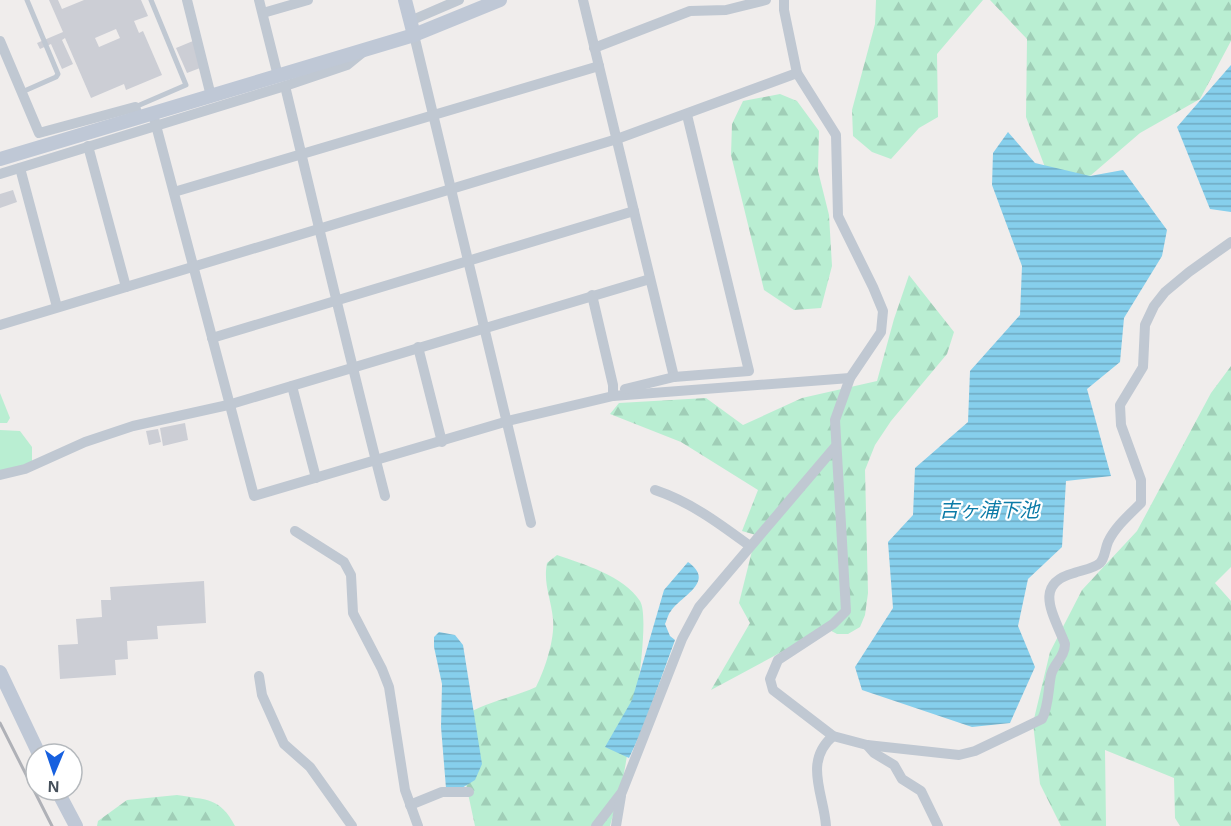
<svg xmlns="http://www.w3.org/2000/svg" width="1231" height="826" font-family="Arial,'Noto Sans JP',sans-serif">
<defs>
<pattern id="forest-firs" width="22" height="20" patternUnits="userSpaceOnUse" patternTransform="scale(1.5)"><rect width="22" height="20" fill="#b9eed2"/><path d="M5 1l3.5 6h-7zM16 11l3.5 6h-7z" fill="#a0ceb7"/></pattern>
<pattern id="water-rules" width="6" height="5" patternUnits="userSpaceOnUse" patternTransform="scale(1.5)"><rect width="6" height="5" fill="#86cfec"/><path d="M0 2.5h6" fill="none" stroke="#6faac2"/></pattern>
</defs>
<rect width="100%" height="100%" fill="#f0edec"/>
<g fill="#b9eed2">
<path d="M0,393L10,418L7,423H0Z"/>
<path d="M0,430L20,431L32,447V464L0,472Z"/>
</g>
<g fill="url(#forest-firs)">
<path d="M876,0H983L937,54L938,117L919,128L891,159L872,152L853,136L852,110L875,24Z"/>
<path d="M990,0H1231V41L1200,99L1140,133L1090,176L1054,191L1026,117L1027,39Z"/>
<path d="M780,94L797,101L819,131L818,171L829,215L832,266L821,308L794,310L764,290L731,155L732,124L743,101Z"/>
<path d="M909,275L954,332L947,354L891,421L875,445L865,470L868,593L865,615L860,627L848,634H837L826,628L711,690L750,623L739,603L756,535L742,531L758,490L681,442L610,414L619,403L706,398L743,425L802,398L877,381L894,319Z"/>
<path d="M1231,366V567L1215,583L1231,601V826H1180L1175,818L1174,778L1105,750L1106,826H1061L1040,784L1033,723L1050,652L1082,590L1137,531L1211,393Z"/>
<path d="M557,555C583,564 624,576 640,601C652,620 629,745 624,773C621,791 615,808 610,826H475L464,775L462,717C484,702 512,698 536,687C545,669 555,639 553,619C551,598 543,584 547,563Z"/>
<path d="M177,795C206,800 220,797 235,826H97L98,821L127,800Z"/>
</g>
<g fill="url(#water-rules)">
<path d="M1231,65V212L1210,209L1177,127Z"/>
<path d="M1008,132L1035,163L1090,176L1123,170L1167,230L1162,256L1124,318L1120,362L1087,389L1111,476L1066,481L1062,547L1028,579L1018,626L1035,667L1010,723L972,727L862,690L855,667L893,608L888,542L913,515L915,468L968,422L970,371L1020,315L1022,266L992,185L993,153Z"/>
<path d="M688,562C716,582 682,595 671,611C668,614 667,620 665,624L670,636L675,640L643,728L629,758L605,747L632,700L664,590Z"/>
<path d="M439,632L455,635L463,645L482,764L475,780L462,788H446L441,727L442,684L434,647V637Z"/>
</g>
<g fill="#ccced5" fill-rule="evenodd">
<path d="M49,0H58L62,9L84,0H141L148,16L134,21L139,33L143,31L162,75L126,90L124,84L91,98L65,38L62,40L73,64L62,69L51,44L40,49L37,43L63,32ZM116,29L120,38L99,47L95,38Z"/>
<path d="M193,41L200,68L187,73L176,48Z"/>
<path d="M13,190L17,202L0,208V194Z"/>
<path d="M185,423L188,440L163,446L160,428Z"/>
<path d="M158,429L161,442L149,445L146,431Z"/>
<path d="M204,581L206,623L157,626L158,639L127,641L128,659L115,660L116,675L60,679L58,645L78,644L76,619L102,617L101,600H111L110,587Z"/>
</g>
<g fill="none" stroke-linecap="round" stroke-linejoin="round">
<g stroke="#c0c8d2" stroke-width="5">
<path d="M22,92L56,77L58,74L27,0"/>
<path d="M135,107L186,85L151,0"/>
</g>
<g stroke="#c0c8d2" stroke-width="10">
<path d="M187,0L211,96"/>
<path d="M259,0L278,76"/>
<path d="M583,0L674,377"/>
<path d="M784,0V10L797,73L836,135L838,216L873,287L883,311L881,332L850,378L835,420L846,611L833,624L778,660L770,679L773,690L833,736L867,745L959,755L975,751L1042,719C1049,705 1048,690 1051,675C1054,663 1065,657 1065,644C1054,615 1032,584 1074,573C1082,570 1093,569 1100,563C1105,558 1105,549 1108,542C1115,527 1129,515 1141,503V480L1121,425L1120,405L1143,367L1145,325L1154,306L1165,292L1189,272L1231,242"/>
<path d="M263,13L308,0"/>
<path d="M410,21L459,0"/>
<path d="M414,35L531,523"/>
<path d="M0,41L39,133L135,107L139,118"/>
<path d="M594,48L690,11L726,10L766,0"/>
<path d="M285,86C318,223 350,360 385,496"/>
<path d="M153,114L254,496L508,421L613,396L850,378"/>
<path d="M88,146L126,287"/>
<path d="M20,168L57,307"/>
<path d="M0,174L285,86L347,65L363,52"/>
<path d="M174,192L599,66"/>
<path d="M592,295L613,385V396"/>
<path d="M0,325L617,139L797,73"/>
<path d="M212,338L634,211"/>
<path d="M418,347L442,442"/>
<path d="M292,386L316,478"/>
<path d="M625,389L674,377L749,371L687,115"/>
<path d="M0,475L25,469L85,442L133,426L228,405L650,279"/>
<path d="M655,490C691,502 720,524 750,546"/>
<path d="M295,531L344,562L351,575L353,613L382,669L389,687L405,790L418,826"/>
<path d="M259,676L262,695L284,744L310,767L352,826"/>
<path d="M867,745L874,753L894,765L902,779L921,791L938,826"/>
<path d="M410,805L442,792H469"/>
<path d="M596,826L622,792L682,639L699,607L835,447"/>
<path d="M616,826L621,796"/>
<path d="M826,826C824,794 803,762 833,736"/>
</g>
<g stroke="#bfc8d6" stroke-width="14">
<path d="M405,0L414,35"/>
<path d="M0,159L414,35L500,0"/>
<path d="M0,672L39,754"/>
<path d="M57,790L76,826"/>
</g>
<path stroke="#afb1b7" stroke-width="3" d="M0,723L52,826"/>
</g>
<g text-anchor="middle" stroke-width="4.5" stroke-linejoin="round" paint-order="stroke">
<g font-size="20" font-style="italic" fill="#0b7ba7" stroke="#fff">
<text x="989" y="517">吉ヶ浦下池</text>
</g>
</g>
<g transform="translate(54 772) rotate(182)"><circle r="28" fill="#ffffff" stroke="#b5b9bd" stroke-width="1.5"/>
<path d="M0-4.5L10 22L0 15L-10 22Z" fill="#1760df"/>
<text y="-9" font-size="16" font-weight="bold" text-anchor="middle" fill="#454f5a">N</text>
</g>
</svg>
